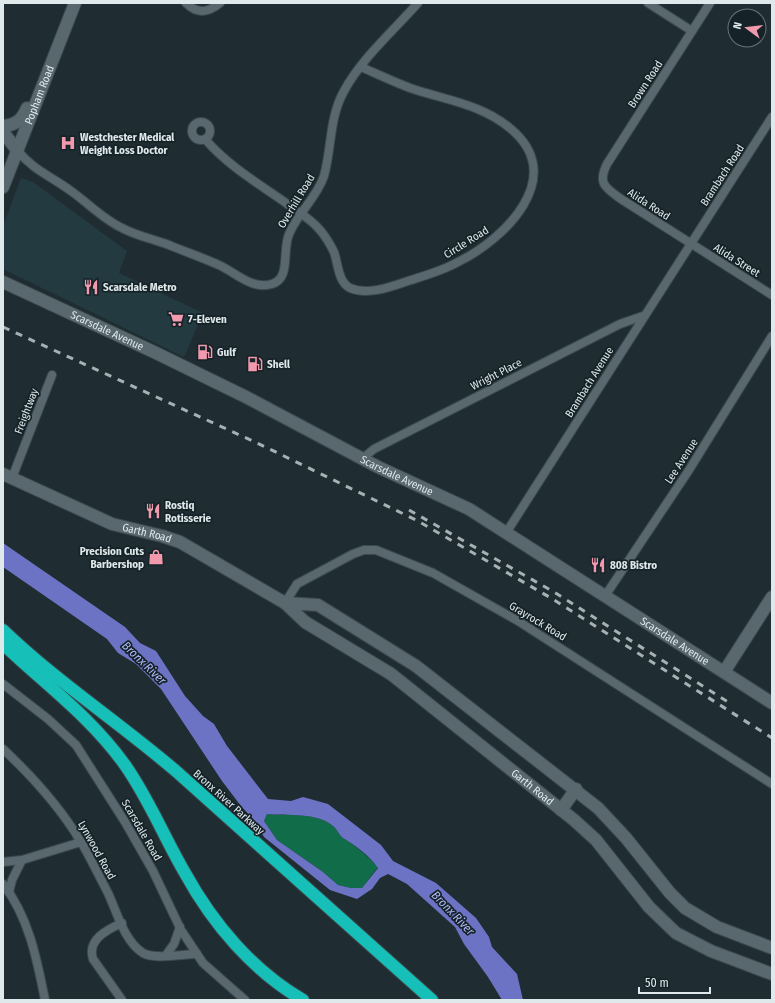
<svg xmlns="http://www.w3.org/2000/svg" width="775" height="1003" font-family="'Fira Sans Condensed',sans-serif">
<rect width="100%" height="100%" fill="#1f2d32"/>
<path fill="#233a40" d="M21,178L33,182L127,251L119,273L203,313L184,357L3,269V226Z"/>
<path fill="#116c4a" d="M267,814C287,816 317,812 333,826C337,829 339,835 343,838C357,847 367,855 378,867L362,888H351L338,885L323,872L277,840L264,821Z"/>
<path fill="#6d73c4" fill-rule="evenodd" d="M3,543L125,627L140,643L156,651L185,696L203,716L214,724L227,746L268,799L291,801L303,797L328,804L381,845L393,861L436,883L476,918L489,937L492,947L517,974L523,1000H502L488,977L464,944L455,927L407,884L388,874L380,878L372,889L357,899L330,890L264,837L254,820L241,806L222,781L161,689L136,664L118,653L107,639L3,567ZM267,814C287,816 317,812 333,826C337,829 339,835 343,838C357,847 368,854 378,868L362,888H351L338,885L323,872L277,840L264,821Z"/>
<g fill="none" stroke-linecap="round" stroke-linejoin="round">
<defs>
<g id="street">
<path d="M186,3C197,14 208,13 220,3"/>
<path d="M648,3L692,31"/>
<path d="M710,3L607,164C597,184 606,188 621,199L772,295"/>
<circle cx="201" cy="131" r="9"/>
<path d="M205,139C227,165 259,184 286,203C298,212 310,218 320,230C326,237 330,244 334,252C338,263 338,282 350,288C369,296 393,286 411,280C427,275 444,270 458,262C505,239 568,177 511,129C482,104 445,100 410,88C394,82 377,74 361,67"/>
<path d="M17,150C34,171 51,176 71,191C88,203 103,219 122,228C137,236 153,239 169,245C186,252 204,258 221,266C237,274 253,290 272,284C292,278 281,248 290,232C299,212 317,197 324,176C332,147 329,118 344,91C362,58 393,31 418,3"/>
<path d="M362,459L374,449L620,324L643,316"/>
<path d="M12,478L52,375"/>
<path d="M506,533L772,117"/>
<path d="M605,596L689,470L772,336"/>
<path d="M285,603L297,584L353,554L364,550H376L433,573L518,621L772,784"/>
<path d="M3,684L48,719L76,745L125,822L153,871L181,930L203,963L245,1000"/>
<path d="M3,749C33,777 60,807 81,842C91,859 99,876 108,893C117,912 124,941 143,953C154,960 184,954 197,954"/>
<path d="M3,862L22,860"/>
<path d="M3,884C29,917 37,960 45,1000"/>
<path d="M9,892L12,880L22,860L81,842"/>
<path d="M122,923C106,930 87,940 93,959L122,1000"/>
<path d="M166,955L174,944L180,927"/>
</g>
<g id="secondary">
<path d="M3,126C16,125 22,120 27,108"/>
<path d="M3,132L17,150"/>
<path id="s1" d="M3,187L75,3"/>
<path id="s2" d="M3,282L154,352L246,397L378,467L469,509L772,703"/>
<path id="s3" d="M3,474L112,524L162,536L180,542L285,603L305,622L391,674L574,820L596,840L649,907L676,933L711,951L772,974"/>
<path d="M285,603L318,605L416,666L598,808L626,838L670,893L685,908L717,927L772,948"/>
<path d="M724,672L772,597"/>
<path d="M561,810L576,789"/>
</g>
<g id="highway">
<path d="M3,630C57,682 120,723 177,772L432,1000"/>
<path d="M3,644C45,684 91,717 125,765C149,799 164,837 185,873C213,924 253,971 303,1000"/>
</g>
</defs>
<use href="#street" stroke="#3c484c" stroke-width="10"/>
<use href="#secondary" stroke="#3c484c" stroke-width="14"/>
<use href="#highway" stroke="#3c484c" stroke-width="14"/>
<use href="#street" stroke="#58686e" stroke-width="8"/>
<use href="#secondary" stroke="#58686e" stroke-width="12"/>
<use href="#highway" stroke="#17bfb9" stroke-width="12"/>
<g stroke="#a7b1b5" stroke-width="3" stroke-dasharray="7 7" stroke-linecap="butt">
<path d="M3,327L255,442L416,520L551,598L772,738"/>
<path d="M409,510L554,592L728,702"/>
</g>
</g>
<defs>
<symbol id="hospital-bare" viewBox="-9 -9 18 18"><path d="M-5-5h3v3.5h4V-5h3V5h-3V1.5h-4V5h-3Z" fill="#f29aad" stroke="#152328" stroke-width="2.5" paint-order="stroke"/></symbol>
<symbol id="restaurant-bare" viewBox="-9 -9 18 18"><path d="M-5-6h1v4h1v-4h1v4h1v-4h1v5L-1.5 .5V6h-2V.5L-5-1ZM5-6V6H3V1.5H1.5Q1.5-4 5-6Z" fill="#f29aad" stroke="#152328" stroke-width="2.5" paint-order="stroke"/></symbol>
<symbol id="supermarket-bare" viewBox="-9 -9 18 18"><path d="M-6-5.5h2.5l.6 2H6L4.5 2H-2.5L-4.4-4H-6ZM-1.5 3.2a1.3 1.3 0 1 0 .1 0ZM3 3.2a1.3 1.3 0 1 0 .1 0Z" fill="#f29aad" stroke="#152328" stroke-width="2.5" paint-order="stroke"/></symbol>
<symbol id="fuel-bare" viewBox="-9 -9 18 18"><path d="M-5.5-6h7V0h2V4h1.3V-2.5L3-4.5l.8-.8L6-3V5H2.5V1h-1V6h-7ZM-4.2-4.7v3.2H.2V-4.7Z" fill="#f29aad" stroke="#152328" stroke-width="2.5" paint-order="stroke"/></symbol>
<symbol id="shop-bare" viewBox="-9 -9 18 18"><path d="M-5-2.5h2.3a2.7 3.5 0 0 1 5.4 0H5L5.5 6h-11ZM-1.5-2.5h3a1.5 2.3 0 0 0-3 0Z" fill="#f29aad" stroke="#152328" stroke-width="2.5" paint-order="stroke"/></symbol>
</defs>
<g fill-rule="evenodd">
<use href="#hospital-bare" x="57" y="132" width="22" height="22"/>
<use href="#restaurant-bare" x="80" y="276" width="22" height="22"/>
<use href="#supermarket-bare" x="165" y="308" width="22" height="22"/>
<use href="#fuel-bare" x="194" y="341" width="22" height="22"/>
<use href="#fuel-bare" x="244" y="353" width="22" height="22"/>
<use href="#restaurant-bare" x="142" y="500" width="22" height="22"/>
<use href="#shop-bare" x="145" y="546" width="22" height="22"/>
<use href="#restaurant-bare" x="587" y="554" width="22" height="22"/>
</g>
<g text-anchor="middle" stroke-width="3.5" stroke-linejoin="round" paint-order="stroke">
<g font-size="11" fill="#dfe8eb" stroke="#152328">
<text transform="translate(645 84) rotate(-57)" y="4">Brown Road</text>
<text dy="4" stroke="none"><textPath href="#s1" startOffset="99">Popham Road</textPath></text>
<text transform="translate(722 175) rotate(-57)" y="4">Brambach Road</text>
<text transform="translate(296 201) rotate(-59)" y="4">Overhill Road</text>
<text transform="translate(649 204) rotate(33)" y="4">Alida Road</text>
<text transform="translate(466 242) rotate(-32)" y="4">Circle Road</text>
<text transform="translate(737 260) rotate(32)" y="4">Alida Street</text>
<text dy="4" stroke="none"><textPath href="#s2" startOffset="115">Scarsdale Avenue</textPath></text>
<text transform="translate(496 374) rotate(-27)" y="4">Wright Place</text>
<text transform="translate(589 382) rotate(-58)" y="4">Brambach Avenue</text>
<text transform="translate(26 411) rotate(-69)" y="4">Freightway</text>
<text transform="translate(681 461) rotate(-57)" y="4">Lee Avenue</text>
<text dy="4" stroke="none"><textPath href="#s2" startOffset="439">Scarsdale Avenue</textPath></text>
<text dy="4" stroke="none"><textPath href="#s3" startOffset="156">Garth Road</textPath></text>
<text transform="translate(538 621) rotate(31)" y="4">Grayrock Road</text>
<text dy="4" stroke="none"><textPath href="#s2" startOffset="763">Scarsdale Avenue</textPath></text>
<text dy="4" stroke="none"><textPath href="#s3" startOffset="621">Garth Road</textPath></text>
<text transform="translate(229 802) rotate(42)" y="4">Bronx River Parkway</text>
<text transform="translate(142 830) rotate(60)" y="4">Scarsdale Road</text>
<text transform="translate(97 850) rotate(61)" y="4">Lynwood Road</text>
</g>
<g font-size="11" font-weight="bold" fill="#dfe8eb" stroke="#152328" text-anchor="start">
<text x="80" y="141">Westchester Medical<tspan x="80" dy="13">Weight Loss Doctor</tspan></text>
<text x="103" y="291">Scarsdale Metro</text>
<text x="188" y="323">7-Eleven</text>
<text x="217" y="356">Gulf</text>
<text x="267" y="368">Shell</text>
<text x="165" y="509">Rostiq<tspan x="165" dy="13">Rotisserie</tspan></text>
<text x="144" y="555" text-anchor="end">Precision Cuts<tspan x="144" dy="13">Barbershop</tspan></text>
<text x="610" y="569">808 Bistro</text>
</g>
<g font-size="12" font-style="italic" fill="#b2bafa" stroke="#152328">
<text transform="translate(144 663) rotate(44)" y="4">Bronx River</text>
<text transform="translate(453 913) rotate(46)" y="4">Bronx River</text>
</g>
</g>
<rect width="775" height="1003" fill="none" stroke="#dfe8eb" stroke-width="8"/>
<g transform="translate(747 28) rotate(285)"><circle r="19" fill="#152328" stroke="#667276"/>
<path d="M0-3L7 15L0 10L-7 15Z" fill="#f29aad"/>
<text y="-6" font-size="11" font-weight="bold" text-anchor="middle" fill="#dfe8eb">N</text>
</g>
<path d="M639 987v6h71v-6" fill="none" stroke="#dfe8eb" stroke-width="2"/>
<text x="645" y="987" font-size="12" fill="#dfe8eb" stroke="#152328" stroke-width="3" paint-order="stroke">50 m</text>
</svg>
